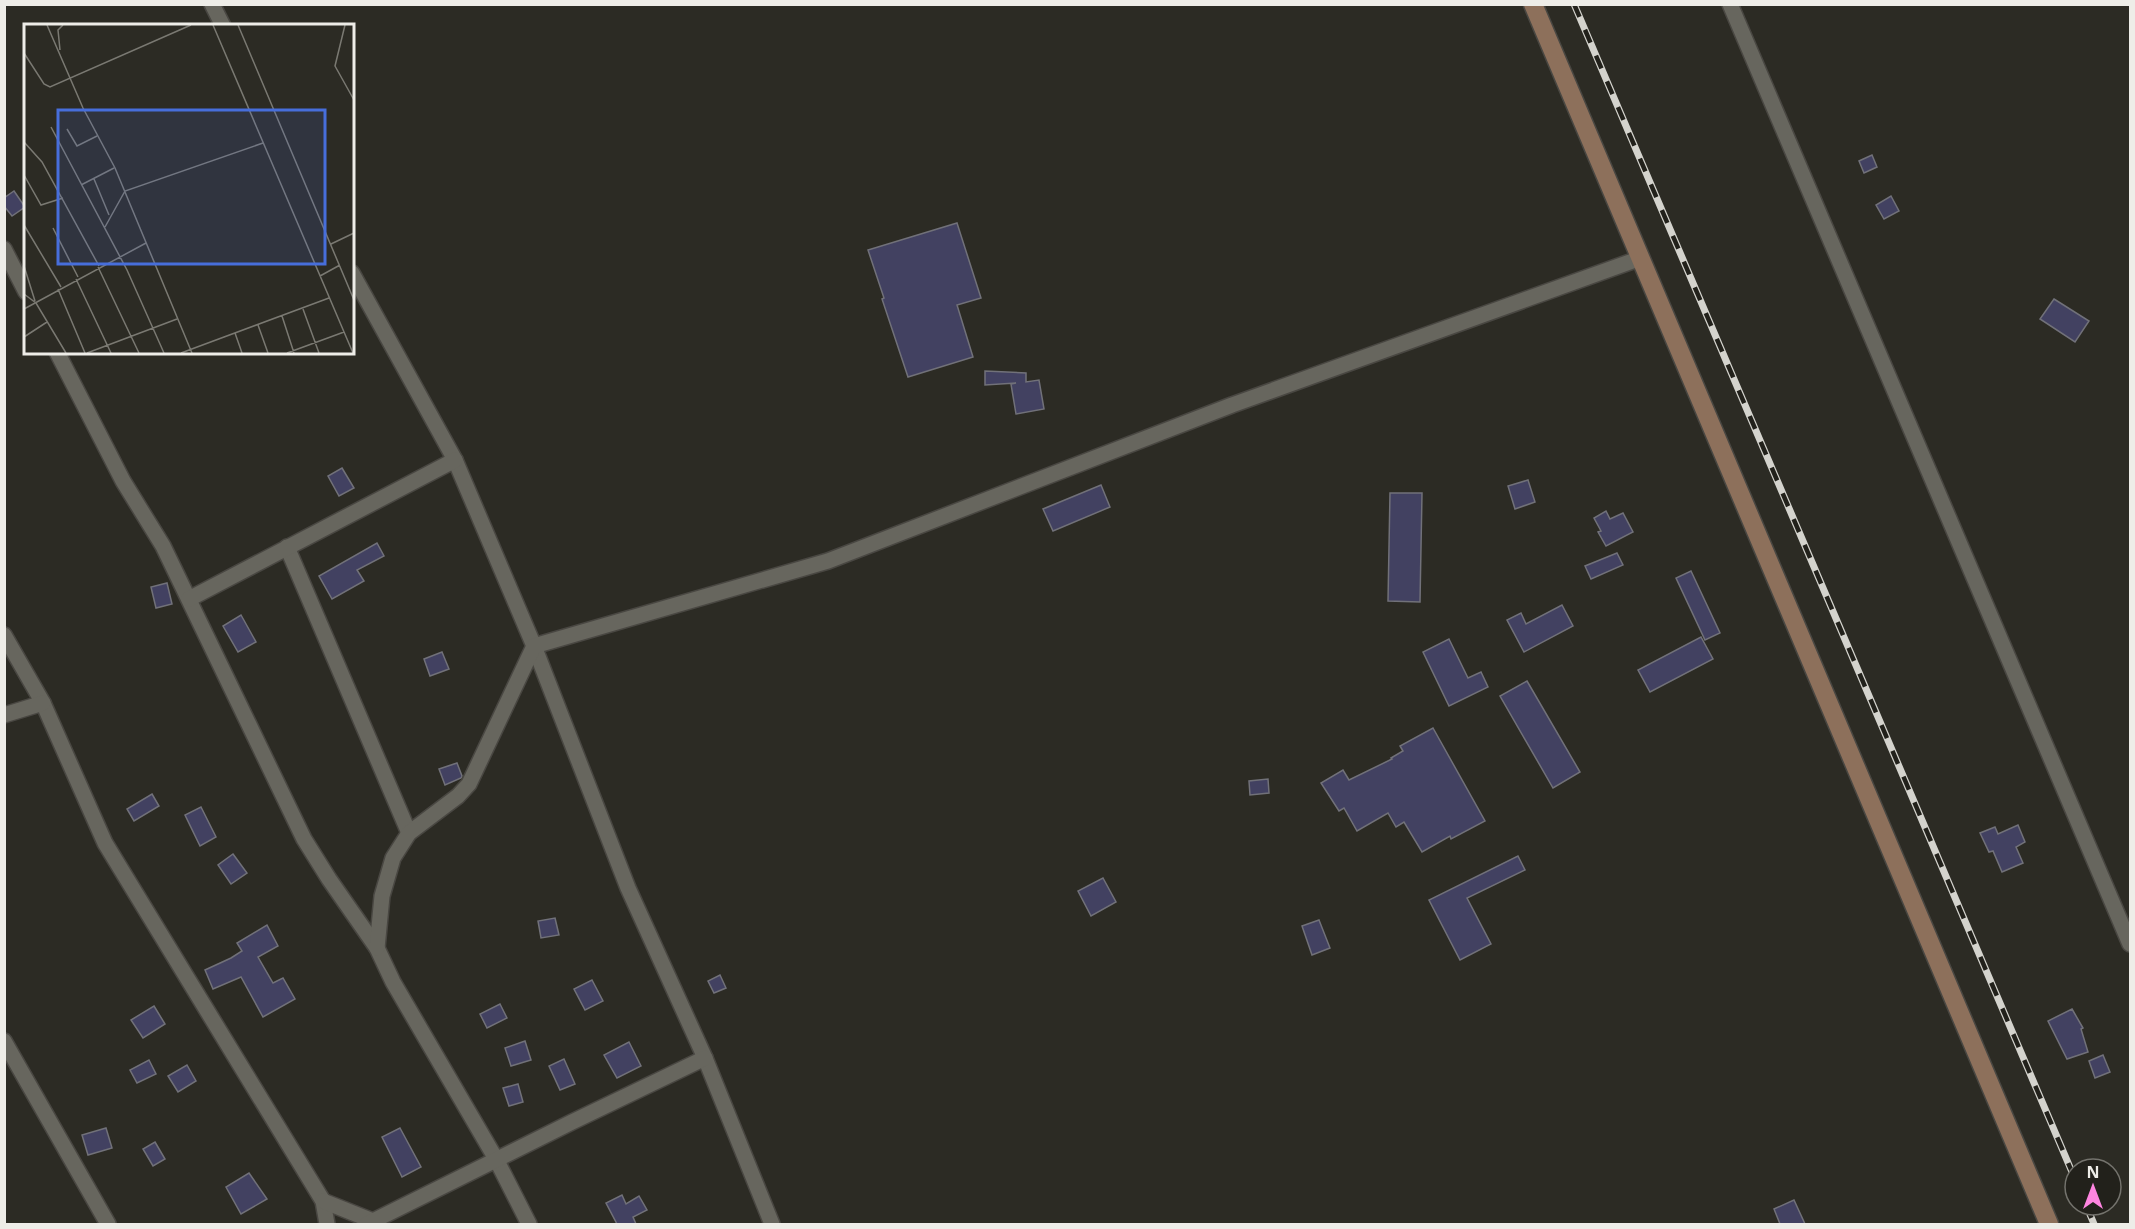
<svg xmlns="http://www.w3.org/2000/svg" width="2135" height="1229" font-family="'Open Sans',sans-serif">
<rect width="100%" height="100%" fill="#2c2b24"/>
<g fill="#424161" stroke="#717179" stroke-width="1.5">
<path d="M1872,155L1877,167L1864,173L1859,161Z"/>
<path d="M14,191L25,207L12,216L4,206V198Z"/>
<path d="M1891,196L1899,211L1884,219L1876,205Z"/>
<path d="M957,223L981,298L957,305L973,357L908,377L882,299L884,298L868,250Z"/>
<path d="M2054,299L2089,321L2075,342L2040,319Z"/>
<path d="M985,371L1026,373V382L1039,380L1044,409L1016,414L1011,384L1016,383L985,385Z"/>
<path d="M342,468L354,488L339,496L328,476Z"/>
<path d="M1528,480L1535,502L1515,509L1508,486Z"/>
<path d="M1101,485L1110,507L1053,531L1043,509Z"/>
<path d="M1390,493H1422L1420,602L1388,601Z"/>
<path d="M1606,511L1610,519L1623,513L1633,532L1606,546L1598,532L1601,531L1594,518Z"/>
<path d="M377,543L384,556L357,570L364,581L332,599L319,576Z"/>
<path d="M1617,553L1623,565L1591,579L1585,566Z"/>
<path d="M1691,571L1720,633L1705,640L1676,578Z"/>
<path d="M167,583L172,604L156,608L151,587Z"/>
<path d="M1562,605L1573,626L1524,652L1507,620L1521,613L1526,624Z"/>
<path d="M241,615L256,642L238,652L223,626Z"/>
<path d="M1701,637L1713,659L1650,692L1638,670Z"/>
<path d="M1449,639L1468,678L1481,672L1488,687L1449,706L1423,652Z"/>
<path d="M442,652L449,669L430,676L424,659Z"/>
<path d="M1527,681L1580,772L1553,788L1500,696Z"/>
<path d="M1433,728L1485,821L1451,839L1450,836L1422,852L1404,822L1396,827L1388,813L1357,831L1344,808L1339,811L1321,783L1343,770L1349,780L1392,759L1391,758L1403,751L1400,746Z"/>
<path d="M457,763L462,776L461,778L445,785L439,769Z"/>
<path d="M1268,779L1269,793L1250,795L1249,781Z"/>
<path d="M152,794L159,806L134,821L127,809Z"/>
<path d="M201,807L216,837L200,846L185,815Z"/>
<path d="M2018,825L2025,842L2016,847L2023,863L2002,872L1993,851L1989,852L1980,833L1995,827L1998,834Z"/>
<path d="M233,854L247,873L231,884L218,865Z"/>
<path d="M1518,856L1525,870L1467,898L1491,944L1460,960L1429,900Z"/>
<path d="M1103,878L1116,902L1091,916L1078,891Z"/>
<path d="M555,918L559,935L541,938L538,921Z"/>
<path d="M1319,920L1330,948L1312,955L1302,926Z"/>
<path d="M267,925L278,946L258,957L273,983L283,978L295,999L263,1017L241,977L213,989L205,970L231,958L242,951L237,943Z"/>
<path d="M720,975L726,988L714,993L708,981Z"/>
<path d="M592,980L603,1001L585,1010L574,989Z"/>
<path d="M500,1004L507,1018L487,1028L480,1014Z"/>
<path d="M154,1006L165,1024L143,1038L131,1020Z"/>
<path d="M2072,1009L2083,1028L2081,1029L2088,1052L2067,1059L2048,1021Z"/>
<path d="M525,1041L531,1060L511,1066L505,1048Z"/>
<path d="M629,1042L641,1066L617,1078L604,1055Z"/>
<path d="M2103,1055L2110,1072L2095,1078L2089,1061Z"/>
<path d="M564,1059L575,1084L560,1090L549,1066Z"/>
<path d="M149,1060L156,1074L137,1083L130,1070Z"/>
<path d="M187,1065L196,1081L178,1092L168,1076Z"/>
<path d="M518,1084L523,1102L509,1106L503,1088Z"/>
<path d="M106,1128L112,1148L88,1155L82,1135Z"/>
<path d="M400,1128L421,1167L402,1177L382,1137Z"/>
<path d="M155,1142L165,1159L153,1166L143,1149Z"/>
<path d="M249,1173L267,1199L241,1214L226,1187Z"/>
<path d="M622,1195L626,1204L639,1196L647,1210L633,1217L636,1224H617L606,1203Z"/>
<path d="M1794,1200L1805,1224H1780L1774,1209Z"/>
</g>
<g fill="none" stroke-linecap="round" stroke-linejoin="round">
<defs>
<g id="street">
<path d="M212,4L223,26"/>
<path d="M1730,4L2130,944"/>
<path d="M4,249L26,292"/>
<path d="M352,273L455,460L534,646L628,888L705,1058L772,1224"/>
<path d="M57,352L123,481L163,546L304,839L329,879L377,948L393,982L496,1159L529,1224"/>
<path d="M287,547L409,833"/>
<path d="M189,599L455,460"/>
<path d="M4,635L43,703L105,843L323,1201L327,1224"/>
<path d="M4,715L43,703"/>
<path d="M377,948L382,896L393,858L409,833L458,796L469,784L534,646L828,561L1232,405L1641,258"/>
<path d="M4,1041L108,1224"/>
<path d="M323,1201L373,1221"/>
<path d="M367,1224L572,1122L705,1058"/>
</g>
<path id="secondary" d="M1533,4L2049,1224"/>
</defs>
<use href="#street" stroke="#494742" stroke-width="18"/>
<use href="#secondary" stroke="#494742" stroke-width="21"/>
<use href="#street" stroke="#67665e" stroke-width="15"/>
<use href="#secondary" stroke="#8d705b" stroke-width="18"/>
<defs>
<g id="rail">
<path d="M1574,4L2075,1179"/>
<path d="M2086,1205L2094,1224"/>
</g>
</defs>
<use href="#rail" stroke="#d4d3cd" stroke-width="7"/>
<use href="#rail" stroke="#22211b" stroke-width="4.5" stroke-dasharray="14" stroke-linecap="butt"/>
</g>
<g transform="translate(24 24)">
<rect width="330" height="330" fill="#2c2b24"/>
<path fill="none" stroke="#7a7972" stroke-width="1.5" d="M23,1L59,84L91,144L168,329M189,1L329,329M214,1L330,276M321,1L311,42L330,76M36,26L34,6L39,1M0,29L20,60L26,63L167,1M27,103L103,246L140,329M43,105L53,122L73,112M0,118L18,138L75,242M0,151L17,181L39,174M70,155L85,191M57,161L90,144M0,201L37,263M81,203L101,167L239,119M29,204L54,253M307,220L330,209M0,242L11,277M74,243L115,329M296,252L316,241M52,255L87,329M34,265L61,329M0,270L12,279L42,329M0,285L122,219M279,285L295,329M258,292L270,329M234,301L244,329M211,309L218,329M0,313L23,298M63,329L153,295M157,329L305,274M263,329L320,308"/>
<path fill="#476edb" fill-opacity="0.15" stroke="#476edb" stroke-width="3" d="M34,86H301V240H34Z"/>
<rect width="330" height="330" fill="none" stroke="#eeede8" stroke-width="3"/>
</g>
<rect width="2135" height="1229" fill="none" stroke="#eeede8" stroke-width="12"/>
<g transform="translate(2093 1187)"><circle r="28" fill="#22211b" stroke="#74736d" stroke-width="1.5"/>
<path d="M0-4.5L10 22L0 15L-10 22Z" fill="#fe85e0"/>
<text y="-9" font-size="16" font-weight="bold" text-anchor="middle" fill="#eeede8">N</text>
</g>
</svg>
